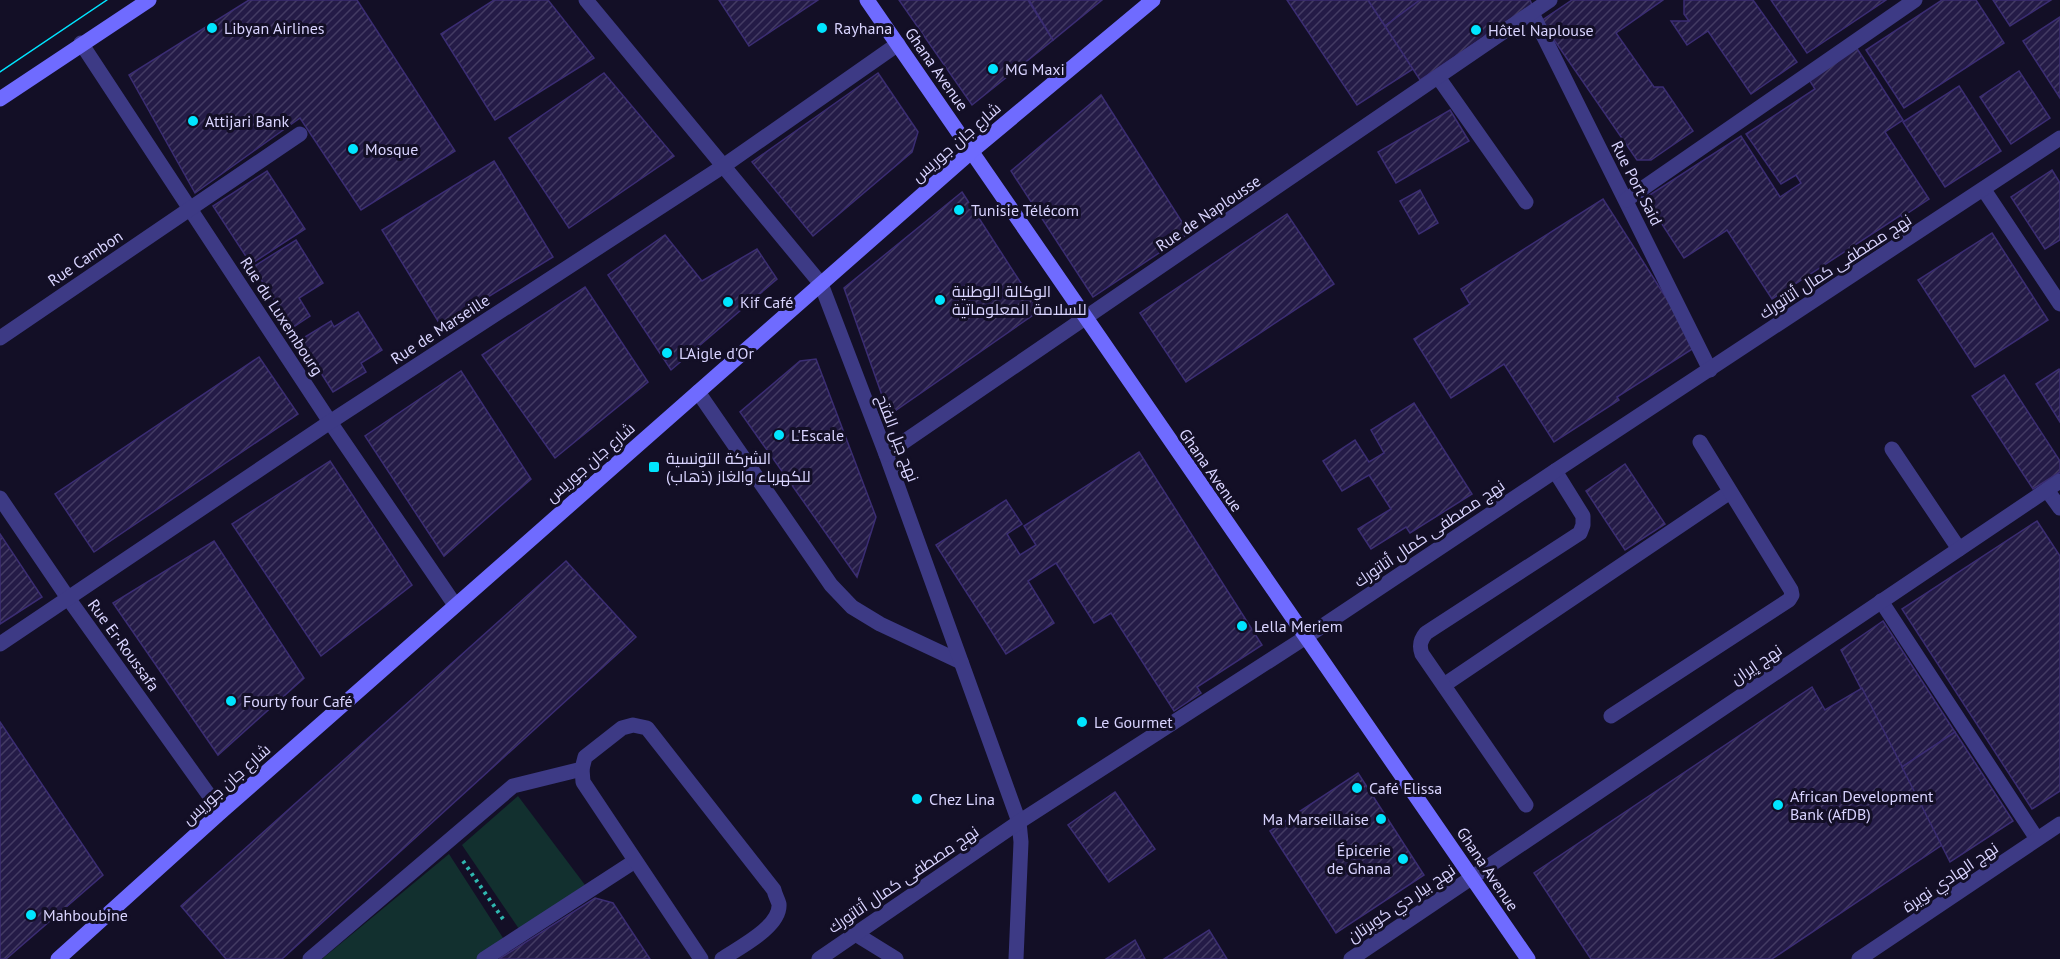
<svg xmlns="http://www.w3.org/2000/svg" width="2060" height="959" font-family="'PT Sans',Cairo,sans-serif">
<defs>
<pattern id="building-hatch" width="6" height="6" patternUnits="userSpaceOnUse" patternTransform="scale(1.5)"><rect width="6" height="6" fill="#241b47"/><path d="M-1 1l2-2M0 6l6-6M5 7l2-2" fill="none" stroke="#433b63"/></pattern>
</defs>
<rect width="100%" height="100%" fill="#130f26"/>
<g fill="#12302f">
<path d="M518,796L585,885L519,929L462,845Z"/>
<path d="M449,854L505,941L476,959H322Z"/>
</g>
<g fill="url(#building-hatch)" stroke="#3b2d73" stroke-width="1.5">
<path d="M249,0H357L455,151L361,210L300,118L195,193L129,75Z"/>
<path d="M494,0H548L594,58L495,120L441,34Z"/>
<path d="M719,0H818L749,46Z"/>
<path d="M899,0H1028L1053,40L972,105Z"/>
<path d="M1029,0H1102L1053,40Z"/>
<path d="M1287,0H1368L1413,69L1357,105Z"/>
<path d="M1368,0H1420L1385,26Z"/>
<path d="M1420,0H1530L1532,5L1420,80L1385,26Z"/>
<path d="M1572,0H1663L1616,33L1654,87H1663L1693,131L1651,160H1637L1541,21Z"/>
<path d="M1684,0H1753L1797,62L1751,94L1708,31L1687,45L1671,21H1689L1684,14Z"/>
<path d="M1771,0H1886L1807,53Z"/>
<path d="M1942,0H1976L2004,43L1904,108L1866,50Z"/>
<path d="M1993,0H2051L2010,26Z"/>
<path d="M2060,17V98L2023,41Z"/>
<path d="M1856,47L1903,120L1885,132L1929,199L1902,217L1901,215L1772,299L1727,230L1684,258L1645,198L1741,136L1780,197L1801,183L1796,175L1781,184L1746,134L1815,89L1808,78Z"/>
<path d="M2019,71L2050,118L2011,144L1980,97Z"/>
<path d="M604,73L674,156L569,228L509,138Z"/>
<path d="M878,73L918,132L912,152L813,236L752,162Z"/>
<path d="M1959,86L2001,151L1945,187L1903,122Z"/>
<path d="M1101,95L1189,233L1093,297L1011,171Z"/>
<path d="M1450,110L1469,141L1396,183L1378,152Z"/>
<path d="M494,161L553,257L441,326L382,230Z"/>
<path d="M2052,170L2060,183V240L2045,249L2011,197Z"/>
<path d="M267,171L305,229L251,264L213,206Z"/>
<path d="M1420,190L1438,223L1419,234L1400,201Z"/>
<path d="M962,192L1039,311L889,415L844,288Z"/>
<path d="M1603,199L1697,346L1617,397L1619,400L1554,442L1504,364L1451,398L1414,339L1470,304L1461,289Z"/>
<path d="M1287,214L1334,284L1186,382L1140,313Z"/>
<path d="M1992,233L2048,320L1975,367L1918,280Z"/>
<path d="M665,235L702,281L757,249L777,279L671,370L608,275Z"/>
<path d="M296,240L323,283L299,298L310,316L292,328L253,267Z"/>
<path d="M585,287L648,382L555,458L482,355Z"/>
<path d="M358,312L382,350L361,363L366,372L333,392L300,340L331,321L334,327Z"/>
<path d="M259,357L298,414L94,552L55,494Z"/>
<path d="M816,359L876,517L857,577L740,412L800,361Z"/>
<path d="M2059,369L2060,371V422L2036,384Z"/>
<path d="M461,371L531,479L444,556L365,436Z"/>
<path d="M2004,375L2060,461V472L2033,489L1972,396Z"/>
<path d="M1414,403L1472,494L1410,533L1406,527L1371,549L1358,529L1391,509L1369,475L1342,491L1323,461L1355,440L1369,462L1384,453L1371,430Z"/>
<path d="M1139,452L1262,645L1197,687L1201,693L1174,711L1111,613L1094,623L1056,563L1028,581L1054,623L1006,654L936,545L1006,500L1022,524L1007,534L1020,555L1036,545L1024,526Z"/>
<path d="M330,461L412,585L321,656L232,524Z"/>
<path d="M1625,464L1665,524L1625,550L1586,491Z"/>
<path d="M2037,521L2060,556V791L2032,809L1902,609Z"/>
<path d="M0,534L42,597L0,624Z"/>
<path d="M214,541L304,678L218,755L113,603Z"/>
<path d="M566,561L636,637L282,959H226L181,906Z"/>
<path d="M1883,621L1955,732L1902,767L1841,650Z"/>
<path d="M1812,687L1825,710L1862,688L1942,845L1772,959H1591L1534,873Z"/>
<path d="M0,722L103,875L6,959H0Z"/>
<path d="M1955,732L2013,821L1950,862L1902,767Z"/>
<path d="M1358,773L1424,875L1336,933L1270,831Z"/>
<path d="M1115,792L1155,849L1109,882L1068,825Z"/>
<path d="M595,898L613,903L650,959H499Z"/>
<path d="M1209,930L1227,959H1164Z"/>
<path d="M1135,940L1145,959H1106Z"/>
</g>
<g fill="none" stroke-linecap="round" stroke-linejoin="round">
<path stroke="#2fb8b0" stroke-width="4" stroke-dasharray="3 4.5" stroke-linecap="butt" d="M463,861L503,919"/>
<g stroke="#3d3a85" stroke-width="15">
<path d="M1438,77L1526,202"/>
<path d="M698,392L831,585L852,607L880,624L961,662"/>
<path d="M1892,449L1959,549"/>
<path d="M1444,685L1730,492"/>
<path d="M1611,716L1789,600L1792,595L1791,590L1700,442"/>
<path d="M1526,805L1422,654C1419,646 1420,640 1426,633L1580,533L1583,525V516L1555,471"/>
<path d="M310,959L513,786L582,769"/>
<path d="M484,959L635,861"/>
<path d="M701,959L583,782L582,769L585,757L622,728L633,725L647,728L774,890C775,895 778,900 779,904C781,927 738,948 722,959"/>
</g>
<g stroke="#3d3a85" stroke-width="15">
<path d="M586,0L821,284L886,454L1019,822L1021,842L1016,959"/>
<path d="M1532,13L1710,370"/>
<path d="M81,43L330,422L455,605"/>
<path d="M1984,190L2060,304"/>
<path d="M1626,200L1915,0"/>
<path d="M0,338L300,134"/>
<path d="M886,454L1550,0"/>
<path d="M2047,490L2060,508"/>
<path d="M0,498L68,598L221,812"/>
<path d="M1881,601L2037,839"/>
<path d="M0,644L330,422L722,167L898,44"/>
<path d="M854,933L896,959"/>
<path d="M819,959L1019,822L1306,637L1555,471L2060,138"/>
<path d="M1351,959L2060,481"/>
<path d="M1859,959L2060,824"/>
</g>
<g stroke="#6f6bff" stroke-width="15">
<path d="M867,0L1528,959"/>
<path d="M0,99L149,0"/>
<path d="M58,959L221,812L972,151L1153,0"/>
</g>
<path stroke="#00e5ff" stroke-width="1.5" d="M0,72L107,0"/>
</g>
<g fill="#00e5ff" stroke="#130f26" stroke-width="2">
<circle cx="212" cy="28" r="6"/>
<circle cx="822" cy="28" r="6"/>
<circle cx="1476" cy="30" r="6"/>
<circle cx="993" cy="69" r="6"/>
<circle cx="193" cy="121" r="6"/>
<circle cx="353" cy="149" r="6"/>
<circle cx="959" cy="210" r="6"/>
<circle cx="940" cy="300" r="6"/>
<circle cx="728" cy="302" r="6"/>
<circle cx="667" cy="353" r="6"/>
<circle cx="779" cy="435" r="6"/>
<rect x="648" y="461" width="12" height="12" rx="3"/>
<circle cx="1242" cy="626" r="6"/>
<circle cx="231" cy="701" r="6"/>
<circle cx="1082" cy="722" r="6"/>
<circle cx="1357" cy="788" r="6"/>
<circle cx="917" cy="799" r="6"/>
<circle cx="1778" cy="805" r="6"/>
<circle cx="1381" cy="819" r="6"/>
<circle cx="1403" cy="859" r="6"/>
<circle cx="31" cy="915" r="6"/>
</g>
<g text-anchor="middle" stroke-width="6" stroke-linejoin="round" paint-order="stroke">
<g font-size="16" fill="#d9d4ff" stroke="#130f26" text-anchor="start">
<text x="224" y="34">Libyan Airlines</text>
<text x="834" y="34">Rayhana</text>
<text x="1488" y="36">Hôtel Naplouse</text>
<text x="1005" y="75">MG Maxi</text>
<text x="205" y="127">Attijari Bank</text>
<text x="365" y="155">Mosque</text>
<text x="971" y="216">Tunisie Télécom</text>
<text x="952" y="297">الوكالة الوطنية<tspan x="952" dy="18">للسلامة المعلوماتية</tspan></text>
<text x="740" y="308">Kif Café</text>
<text x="679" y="359">L'Aigle d'Or</text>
<text x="791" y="441">L'Escale</text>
<text x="666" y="464">الشركة التونسية<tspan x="666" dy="18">للكهرباء والغاز (ذهاب)</tspan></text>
<text x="1254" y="632">Lella Meriem</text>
<text x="243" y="707">Fourty four Café</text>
<text x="1094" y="728">Le Gourmet</text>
<text x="1369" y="794">Café Elissa</text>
<text x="1790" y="802">African Development<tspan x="1790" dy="18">Bank (AfDB)</tspan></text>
<text x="929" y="805">Chez Lina</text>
<text x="1369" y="825" text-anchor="end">Ma Marseillaise</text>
<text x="1391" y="856" text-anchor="end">Épicerie<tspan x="1391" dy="18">de Ghana</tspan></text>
<text x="43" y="921">Mahboubine</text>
</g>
<g font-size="16" fill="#d9d4ff" stroke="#130f26">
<text transform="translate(937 69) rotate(55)" y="6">Ghana Avenue</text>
<text transform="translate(956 142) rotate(-41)" y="6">شارع جان جوريس</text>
<text transform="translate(1637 183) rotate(63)" y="6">Rue Port Said</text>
<text transform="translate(1208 213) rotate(-34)" y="6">Rue de Naplousse</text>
<text transform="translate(85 258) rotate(-34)" y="6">Rue Cambon</text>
<text transform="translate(1835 266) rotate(-33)" y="6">نهج مصطفى كمال أتاتورك</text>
<text transform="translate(282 316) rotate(57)" y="6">Rue du Luxembourg</text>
<text transform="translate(440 329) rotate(-33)" y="6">Rue de Marseille</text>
<text transform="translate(898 438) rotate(69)" y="6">نهج جبل الفتح</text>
<text transform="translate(590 462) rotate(-41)" y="6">شارع جان جوريس</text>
<text transform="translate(1211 470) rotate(55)" y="6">Ghana Avenue</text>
<text transform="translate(1429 533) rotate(-34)" y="6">نهج مصطفى كمال أتاتورك</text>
<text transform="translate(124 645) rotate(54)" y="6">Rue Er·Roussafa</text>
<text transform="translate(1756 664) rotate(-34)" y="6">نهج إيران</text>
<text transform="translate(226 784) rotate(-42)" y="6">شارع جان جوريس</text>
<text transform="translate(1488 869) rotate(56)" y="6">Ghana Avenue</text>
<text transform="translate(1950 877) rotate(-34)" y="6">نهج الهادي نويرة</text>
<text transform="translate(903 879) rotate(-34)" y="6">نهج مصطفى كمال أتاتورك</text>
<text transform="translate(1401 903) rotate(-34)" y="6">نهج بيار دي كوبرتان</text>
</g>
</g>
</svg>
